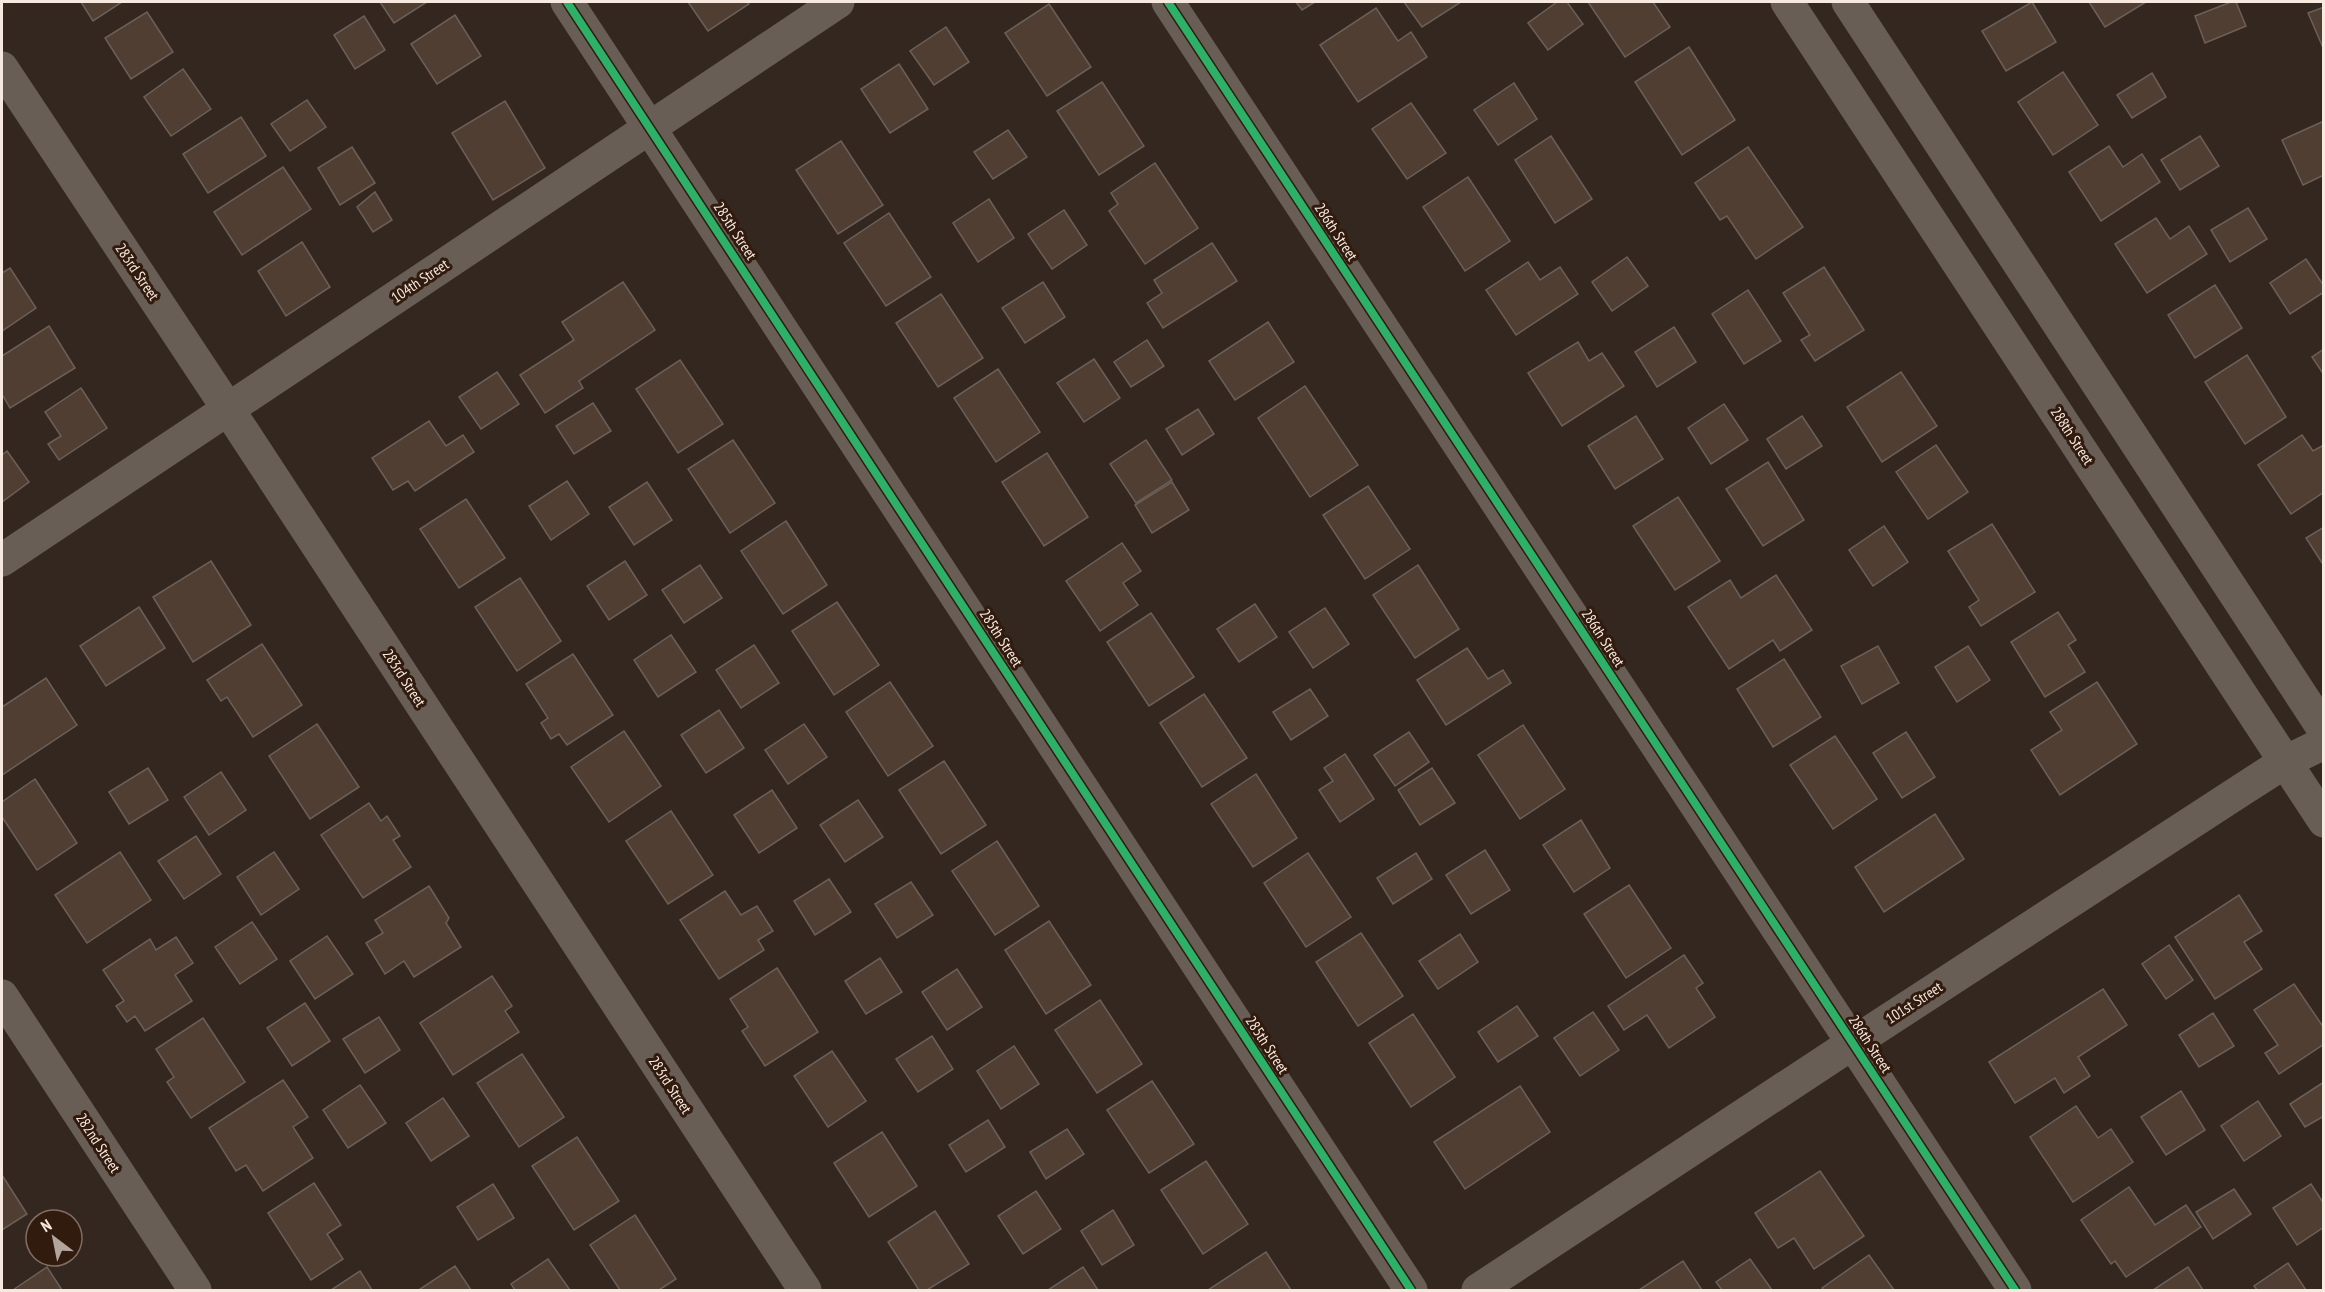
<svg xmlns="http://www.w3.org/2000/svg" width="2325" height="1292" font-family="'PT Sans Narrow',sans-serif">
<rect width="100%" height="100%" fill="#33271f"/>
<g fill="#503e32" stroke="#6b6059" stroke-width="1.5">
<path d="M81,2H122L93,21Z"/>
<path d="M380,2H427L394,23Z"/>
<path d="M688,2H747L749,4L708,31Z"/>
<path d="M1296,2H1315L1302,10Z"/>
<path d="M1404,2H1461L1422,27Z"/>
<path d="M1557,2H1567L1583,24L1548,50L1528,23Z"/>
<path d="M1588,2H1653L1670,27L1625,57Z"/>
<path d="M2032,2L2056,42L2006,71L1982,31Z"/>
<path d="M2089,2H2146L2105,27Z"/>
<path d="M2231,2H2236L2246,26L2205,43L2195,16Z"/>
<path d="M1049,4L1091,67L1047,96L1005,33Z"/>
<path d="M2324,7V50L2308,13Z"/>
<path d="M1376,8L1398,41L1411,32L1427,57L1358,102L1320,45Z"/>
<path d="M147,12L173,52L131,79L105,38Z"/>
<path d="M455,15L481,56L437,84L411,44Z"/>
<path d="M364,16L385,50L355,69L334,35Z"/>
<path d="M946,27L969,62L934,85L910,51Z"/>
<path d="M1689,47L1735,120L1682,155L1635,82Z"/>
<path d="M899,64L928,109L890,133L861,89Z"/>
<path d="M183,69L211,109L171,136L144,97Z"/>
<path d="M2063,72L2098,125L2053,155L2018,102Z"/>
<path d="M2152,73L2166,97L2132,118L2117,95Z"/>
<path d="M1102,82L1144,146L1099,175L1057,111Z"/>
<path d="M1514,83L1537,119L1498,145L1474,110Z"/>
<path d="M307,100L326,127L290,151L271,124Z"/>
<path d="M505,101L545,168L493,200L452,133Z"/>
<path d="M1411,103L1446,153L1407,179L1372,129Z"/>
<path d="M241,117L266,156L208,193L183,154Z"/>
<path d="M2324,121V175L2303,185L2282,140Z"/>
<path d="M1008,130L1027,157L993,179L974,152Z"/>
<path d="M1551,136L1592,199L1555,223L1515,160Z"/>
<path d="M2200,136L2219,166L2180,190L2161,160Z"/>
<path d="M841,141L883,205L838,234L796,170Z"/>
<path d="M2109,146L2123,167L2142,154L2160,182L2101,221L2069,172Z"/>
<path d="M352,147L375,183L340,205L318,168Z"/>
<path d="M1748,147L1803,227L1756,259L1727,216L1720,220L1695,183Z"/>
<path d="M1155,163L1198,228L1145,264L1109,211L1118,204L1111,193Z"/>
<path d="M283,167L311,209L242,255L214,212Z"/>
<path d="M1468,177L1510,241L1465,271L1423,207Z"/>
<path d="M375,192L392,220L373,232L357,207Z"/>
<path d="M989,199L1014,238L978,262L953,223Z"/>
<path d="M2248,208L2267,239L2230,262L2211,230Z"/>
<path d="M1064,210L1087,245L1052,269L1028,234Z"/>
<path d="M889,213L931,277L886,306L844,243Z"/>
<path d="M2156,218L2170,239L2189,226L2207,254L2147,293L2115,244Z"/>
<path d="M302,242L330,287L286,316L258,271Z"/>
<path d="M1212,243L1237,281L1163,328L1147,303L1162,293L1154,280Z"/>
<path d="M1627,257L1648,286L1612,311L1592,282Z"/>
<path d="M2306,259L2324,286V292L2290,314L2270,283Z"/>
<path d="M1528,262L1540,280L1560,267L1578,294L1516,335L1486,290Z"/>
<path d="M1824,267L1864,330L1815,361L1801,340L1810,335L1783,293Z"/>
<path d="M10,268L36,308L2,331V273Z"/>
<path d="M623,282L655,330L579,381L583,388L545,413L520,375L574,340L562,322Z"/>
<path d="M1043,282L1065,317L1025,343L1002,308Z"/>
<path d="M2215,285L2242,328L2195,358L2168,315Z"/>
<path d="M1748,290L1781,341L1744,364L1712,314Z"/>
<path d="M941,294L983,358L938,387L896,323Z"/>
<path d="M1268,322L1294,362L1235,400L1209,361Z"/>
<path d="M49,326L75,368L10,408L2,394V356Z"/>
<path d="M1674,327L1696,362L1657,387L1635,352Z"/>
<path d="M1147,340L1164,366L1131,387L1114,362Z"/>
<path d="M1578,342L1589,361L1602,353L1624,386L1562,426L1528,373Z"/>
<path d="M2324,349V375L2312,357Z"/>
<path d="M2247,355L2286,417L2245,444L2205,382Z"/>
<path d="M1094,359L1120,398L1084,422L1057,383Z"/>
<path d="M680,360L723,424L678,453L636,389Z"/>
<path d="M998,369L1040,432L996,462L954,398Z"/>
<path d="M497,372L519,404L481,429L459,397Z"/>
<path d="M1901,372L1937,426L1882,462L1847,407Z"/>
<path d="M1305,386L1358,465L1310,497L1258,418Z"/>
<path d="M81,388L107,428L59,460L48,444L61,436L45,412Z"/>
<path d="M593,403L611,431L574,454L556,426Z"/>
<path d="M1724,404L1748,440L1711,464L1688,428Z"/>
<path d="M1198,409L1214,434L1182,455L1166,429Z"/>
<path d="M1636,416L1663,459L1615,489L1588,446Z"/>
<path d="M1802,416L1822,446L1786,469L1767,439Z"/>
<path d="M429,421L446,446L463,435L474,452L415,491L408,481L393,490L372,458Z"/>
<path d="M2302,435L2313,451L2322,446L2324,448V492L2291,514L2258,465Z"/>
<path d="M733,440L775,503L730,533L688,469Z"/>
<path d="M1146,440L1172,480L1136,503L1110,464Z"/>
<path d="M1936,445L1968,492L1928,519L1896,472Z"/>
<path d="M7,451L29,482L2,502V455Z"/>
<path d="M1047,453L1088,517L1044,546L1002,482Z"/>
<path d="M1768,462L1804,520L1763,546L1726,489Z"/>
<path d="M567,481L589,514L551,540L529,506Z"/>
<path d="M647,482L672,520L634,545L609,507Z"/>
<path d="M1172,482L1189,510L1152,533L1135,505Z"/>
<path d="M1368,486L1410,549L1365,579L1323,515Z"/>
<path d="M1678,497L1720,561L1675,590L1633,526Z"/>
<path d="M466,499L505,558L459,588L420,529Z"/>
<path d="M786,521L827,585L783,614L741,551Z"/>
<path d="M1992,524L2035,592L1981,626L1969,607L1979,600L1948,551Z"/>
<path d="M1884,526L1908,562L1873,586L1849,550Z"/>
<path d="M2324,527V566L2306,538Z"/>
<path d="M1122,543L1141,571L1123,583L1138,605L1100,631L1066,581Z"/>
<path d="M211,561L251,625L193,662L153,597Z"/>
<path d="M625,561L647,595L609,620L587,586Z"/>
<path d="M700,565L722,598L684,623L662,590Z"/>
<path d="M1418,565L1459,629L1415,658L1373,595Z"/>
<path d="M1776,575L1812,630L1780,651L1773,640L1729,669L1688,607L1730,580L1741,598Z"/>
<path d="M520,578L561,641L517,671L475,607Z"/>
<path d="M837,602L879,665L834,695L792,631Z"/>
<path d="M1255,604L1277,637L1239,662L1217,629Z"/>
<path d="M139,607L165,648L106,686L80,646Z"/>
<path d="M1325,608L1349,644L1313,668L1289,632Z"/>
<path d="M2058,612L2076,640L2068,645L2085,672L2045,697L2011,642Z"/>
<path d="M1151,613L1194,677L1149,706L1107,642Z"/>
<path d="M671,635L696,672L658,697L634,660Z"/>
<path d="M262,644L302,705L253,737L227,697L221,701L207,680Z"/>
<path d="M754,645L779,683L741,708L716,670Z"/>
<path d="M1878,646L1899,683L1862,704L1841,666Z"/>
<path d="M1968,646L1990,680L1957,702L1935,667Z"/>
<path d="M1467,648L1488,679L1503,670L1511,683L1446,725L1417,680Z"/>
<path d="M573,654L613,715L567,745L559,734L551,739L541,723L548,718L526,684Z"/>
<path d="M1784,659L1821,717L1773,747L1737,689Z"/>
<path d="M46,678L77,725L2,775V707Z"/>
<path d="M890,682L933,746L888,776L846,712Z"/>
<path d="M2097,682L2137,744L2060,795L2031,750L2062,730L2050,712Z"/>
<path d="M1310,689L1328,716L1291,740L1273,712Z"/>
<path d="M1204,694L1247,758L1202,787L1160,723Z"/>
<path d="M719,710L744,748L706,773L681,735Z"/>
<path d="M317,724L359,787L310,819L269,756Z"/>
<path d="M804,724L827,757L788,784L765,750Z"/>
<path d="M1523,725L1565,789L1520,819L1478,755Z"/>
<path d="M624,731L661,786L609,822L571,767Z"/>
<path d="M1409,732L1429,762L1395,786L1374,755Z"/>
<path d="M1906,732L1935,777L1902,798L1873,753Z"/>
<path d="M1835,736L1877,799L1833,829L1790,765Z"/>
<path d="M1345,754L1374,799L1340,822L1319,790L1333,781L1324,768Z"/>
<path d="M944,761L986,825L941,854L899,790Z"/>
<path d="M148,768L168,800L129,824L109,792Z"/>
<path d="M1432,768L1455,803L1420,825L1398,790Z"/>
<path d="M221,772L246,810L209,835L184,797Z"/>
<path d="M1256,774L1297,838L1253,867L1211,804Z"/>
<path d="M35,779L77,843L37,870L2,817V802Z"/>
<path d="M772,790L797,828L759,853L734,815Z"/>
<path d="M858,800L883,837L845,862L820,825Z"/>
<path d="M369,803L381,821L387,816L400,836L393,840L411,867L363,898L321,835Z"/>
<path d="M671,811L713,875L668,904L626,841Z"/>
<path d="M1935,814L1964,859L1884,912L1855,867Z"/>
<path d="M1581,820L1610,868L1574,892L1543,845Z"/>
<path d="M196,836L221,874L184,899L158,861Z"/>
<path d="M997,841L1039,906L995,935L952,871Z"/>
<path d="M1485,850L1510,890L1471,914L1446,875Z"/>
<path d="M120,852L151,900L87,943L55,895Z"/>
<path d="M274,852L299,889L261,915L237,877Z"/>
<path d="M1308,853L1351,917L1306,947L1264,883Z"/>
<path d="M1416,853L1432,879L1393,904L1377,878Z"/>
<path d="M829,879L851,912L815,935L794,901Z"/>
<path d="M911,882L933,915L897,938L875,904Z"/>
<path d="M1629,885L1671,948L1626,978L1584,914Z"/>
<path d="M429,886L449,918L446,923L461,947L414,977L404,961L385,974L366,943L383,933L375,920Z"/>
<path d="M725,891L741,915L757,906L773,931L758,940L764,950L719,979L680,920Z"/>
<path d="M2239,895L2262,931L2244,942L2262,969L2215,999L2175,937Z"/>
<path d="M1049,921L1091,985L1046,1014L1005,950Z"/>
<path d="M252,922L277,959L240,984L215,947Z"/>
<path d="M1361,933L1403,996L1358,1026L1316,962Z"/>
<path d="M1460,934L1478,962L1438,989L1419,961Z"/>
<path d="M327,936L353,974L315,999L290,961Z"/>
<path d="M176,937L193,963L175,975L192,1001L145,1031L135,1016L127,1022L116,1006L124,1001L103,970L150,939L156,950Z"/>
<path d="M2169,945L2193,980L2166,999L2142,964Z"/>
<path d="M1684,955L1703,983L1696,988L1715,1017L1669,1048L1647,1015L1624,1030L1608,1006Z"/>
<path d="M880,958L902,992L866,1014L845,981Z"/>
<path d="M777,968L818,1032L765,1066L742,1031L748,1027L730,999Z"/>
<path d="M957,969L982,1007L947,1030L922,992Z"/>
<path d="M492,976L512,1006L505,1011L519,1032L453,1075L420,1023Z"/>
<path d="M2294,984L2324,1028V1044L2279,1074L2265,1053L2278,1045L2254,1010Z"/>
<path d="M2103,989L2127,1025L2078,1057L2090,1076L2064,1093L2055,1078L2015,1103L1989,1062Z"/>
<path d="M1100,1000L1142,1064L1097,1093L1055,1030Z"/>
<path d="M305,1003L330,1041L292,1066L267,1028Z"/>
<path d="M1517,1006L1538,1036L1498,1062L1478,1032Z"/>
<path d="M1593,1012L1619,1050L1580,1076L1554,1038Z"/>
<path d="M2213,1013L2234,1046L2199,1067L2179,1035Z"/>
<path d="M1413,1014L1455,1077L1411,1107L1369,1043Z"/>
<path d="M379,1017L400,1050L365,1073L343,1039Z"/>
<path d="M203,1018L245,1082L191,1118L167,1082L174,1077L156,1049Z"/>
<path d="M932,1036L953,1069L918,1092L896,1059Z"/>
<path d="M1014,1046L1039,1084L1001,1109L977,1071Z"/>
<path d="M832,1051L866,1101L828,1127L794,1076Z"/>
<path d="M522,1054L564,1117L519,1147L477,1083Z"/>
<path d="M283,1080L308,1117L293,1127L313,1158L263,1191L246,1165L236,1171L209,1128Z"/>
<path d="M1152,1081L1194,1144L1149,1173L1107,1110Z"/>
<path d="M2324,1082V1116L2305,1127L2290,1104Z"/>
<path d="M360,1085L386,1123L348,1148L323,1110Z"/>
<path d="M1520,1086L1550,1132L1465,1189L1434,1142Z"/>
<path d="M2181,1091L2205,1130L2166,1155L2141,1117Z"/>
<path d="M443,1098L469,1136L431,1161L406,1123Z"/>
<path d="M2258,1101L2281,1136L2244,1161L2221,1126Z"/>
<path d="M2076,1106L2098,1138L2111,1129L2133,1162L2073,1202L2030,1137Z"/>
<path d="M988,1120L1005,1147L966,1172L949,1145Z"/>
<path d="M1067,1129L1084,1154L1046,1179L1030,1152Z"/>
<path d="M882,1132L917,1186L869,1217L834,1163Z"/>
<path d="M577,1137L619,1201L574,1230L532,1166Z"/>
<path d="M1206,1161L1248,1224L1203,1254L1161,1190Z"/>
<path d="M1820,1171L1864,1236L1814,1269L1794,1238L1778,1248L1755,1213Z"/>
<path d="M2,1175L27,1214L2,1230Z"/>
<path d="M314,1183L341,1225L327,1234L343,1259L311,1280L268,1213Z"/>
<path d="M493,1184L514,1218L478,1240L457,1207Z"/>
<path d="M2311,1184L2324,1204V1227L2297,1245L2273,1208Z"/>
<path d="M2129,1187L2155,1225L2186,1205L2201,1227L2126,1277L2115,1261L2111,1264L2081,1220Z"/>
<path d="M2234,1189L2251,1214L2213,1239L2196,1212Z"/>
<path d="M1036,1191L1061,1229L1023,1254L998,1216Z"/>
<path d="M1113,1210L1134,1245L1102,1265L1081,1231Z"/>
<path d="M935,1211L969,1264L927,1290H919L888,1242Z"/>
<path d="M635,1215L676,1279L659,1290H620L590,1245Z"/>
<path d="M1266,1252L1291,1290H1208Z"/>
<path d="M1869,1255L1894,1290H1824L1822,1288Z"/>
<path d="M548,1259L570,1290H515L511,1284Z"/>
<path d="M1750,1259L1772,1290H1722L1716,1282Z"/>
<path d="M1683,1261L1702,1290H1639Z"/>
<path d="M2288,1263L2306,1290H2257L2254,1286Z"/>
<path d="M455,1266L471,1290H421L420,1289Z"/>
<path d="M47,1267L62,1290H13Z"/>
<path d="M1083,1267L1098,1290H1048Z"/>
<path d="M2188,1267L2203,1290H2153Z"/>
<path d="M360,1271L372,1290H331Z"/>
</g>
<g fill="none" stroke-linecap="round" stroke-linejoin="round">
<g stroke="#695e55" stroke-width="33">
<path d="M567,2L1411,1290"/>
<path d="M1168,2L2015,1290"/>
<path d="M1787,2L2324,821"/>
<path d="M1848,2L2324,730"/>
<path d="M2,68L228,409L805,1290"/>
<path d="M2,560L838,2"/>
<path d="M2,996L195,1290"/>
<path d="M1478,1290L1853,1043L2243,789L2285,762L2324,743"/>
</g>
<defs>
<g id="cycleway">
<path d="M567,2L1411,1290"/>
<path d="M1168,2L2015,1290"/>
</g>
</defs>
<use href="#cycleway" stroke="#311b0e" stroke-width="11"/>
<use href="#cycleway" stroke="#2db169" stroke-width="8"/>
</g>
<g text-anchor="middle" stroke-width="6" stroke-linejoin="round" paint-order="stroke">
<g font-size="15" fill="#f8e9e0" stroke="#311b0e">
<text transform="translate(735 231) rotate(57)" y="5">285th Street</text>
<text transform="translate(1336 232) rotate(57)" y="5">286th Street</text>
<text transform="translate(137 272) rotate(56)" y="5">283rd Street</text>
<text transform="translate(420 281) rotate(-34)" y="5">104th Street</text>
<text transform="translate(2072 436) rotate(57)" y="5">288th Street</text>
<text transform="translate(1001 638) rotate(57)" y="5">285th Street</text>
<text transform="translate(1603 638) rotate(57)" y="5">286th Street</text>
<text transform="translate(404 678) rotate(57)" y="5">283rd Street</text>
<text transform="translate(1914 1003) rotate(-33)" y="5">101st Street</text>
<text transform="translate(1870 1044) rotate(57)" y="5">286th Street</text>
<text transform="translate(1267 1045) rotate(57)" y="5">285th Street</text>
<text transform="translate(670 1085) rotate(57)" y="5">283rd Street</text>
<text transform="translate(98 1143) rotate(57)" y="5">282nd Street</text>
</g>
</g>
<rect width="2325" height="1292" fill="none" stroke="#f8e9e0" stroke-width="6"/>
<g transform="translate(54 1238) rotate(328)"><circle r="28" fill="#311b0e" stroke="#816d62" stroke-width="1.5"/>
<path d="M0-4.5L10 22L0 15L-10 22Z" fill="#b3a59c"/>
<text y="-9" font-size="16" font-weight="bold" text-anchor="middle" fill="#f8e9e0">N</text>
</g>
</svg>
